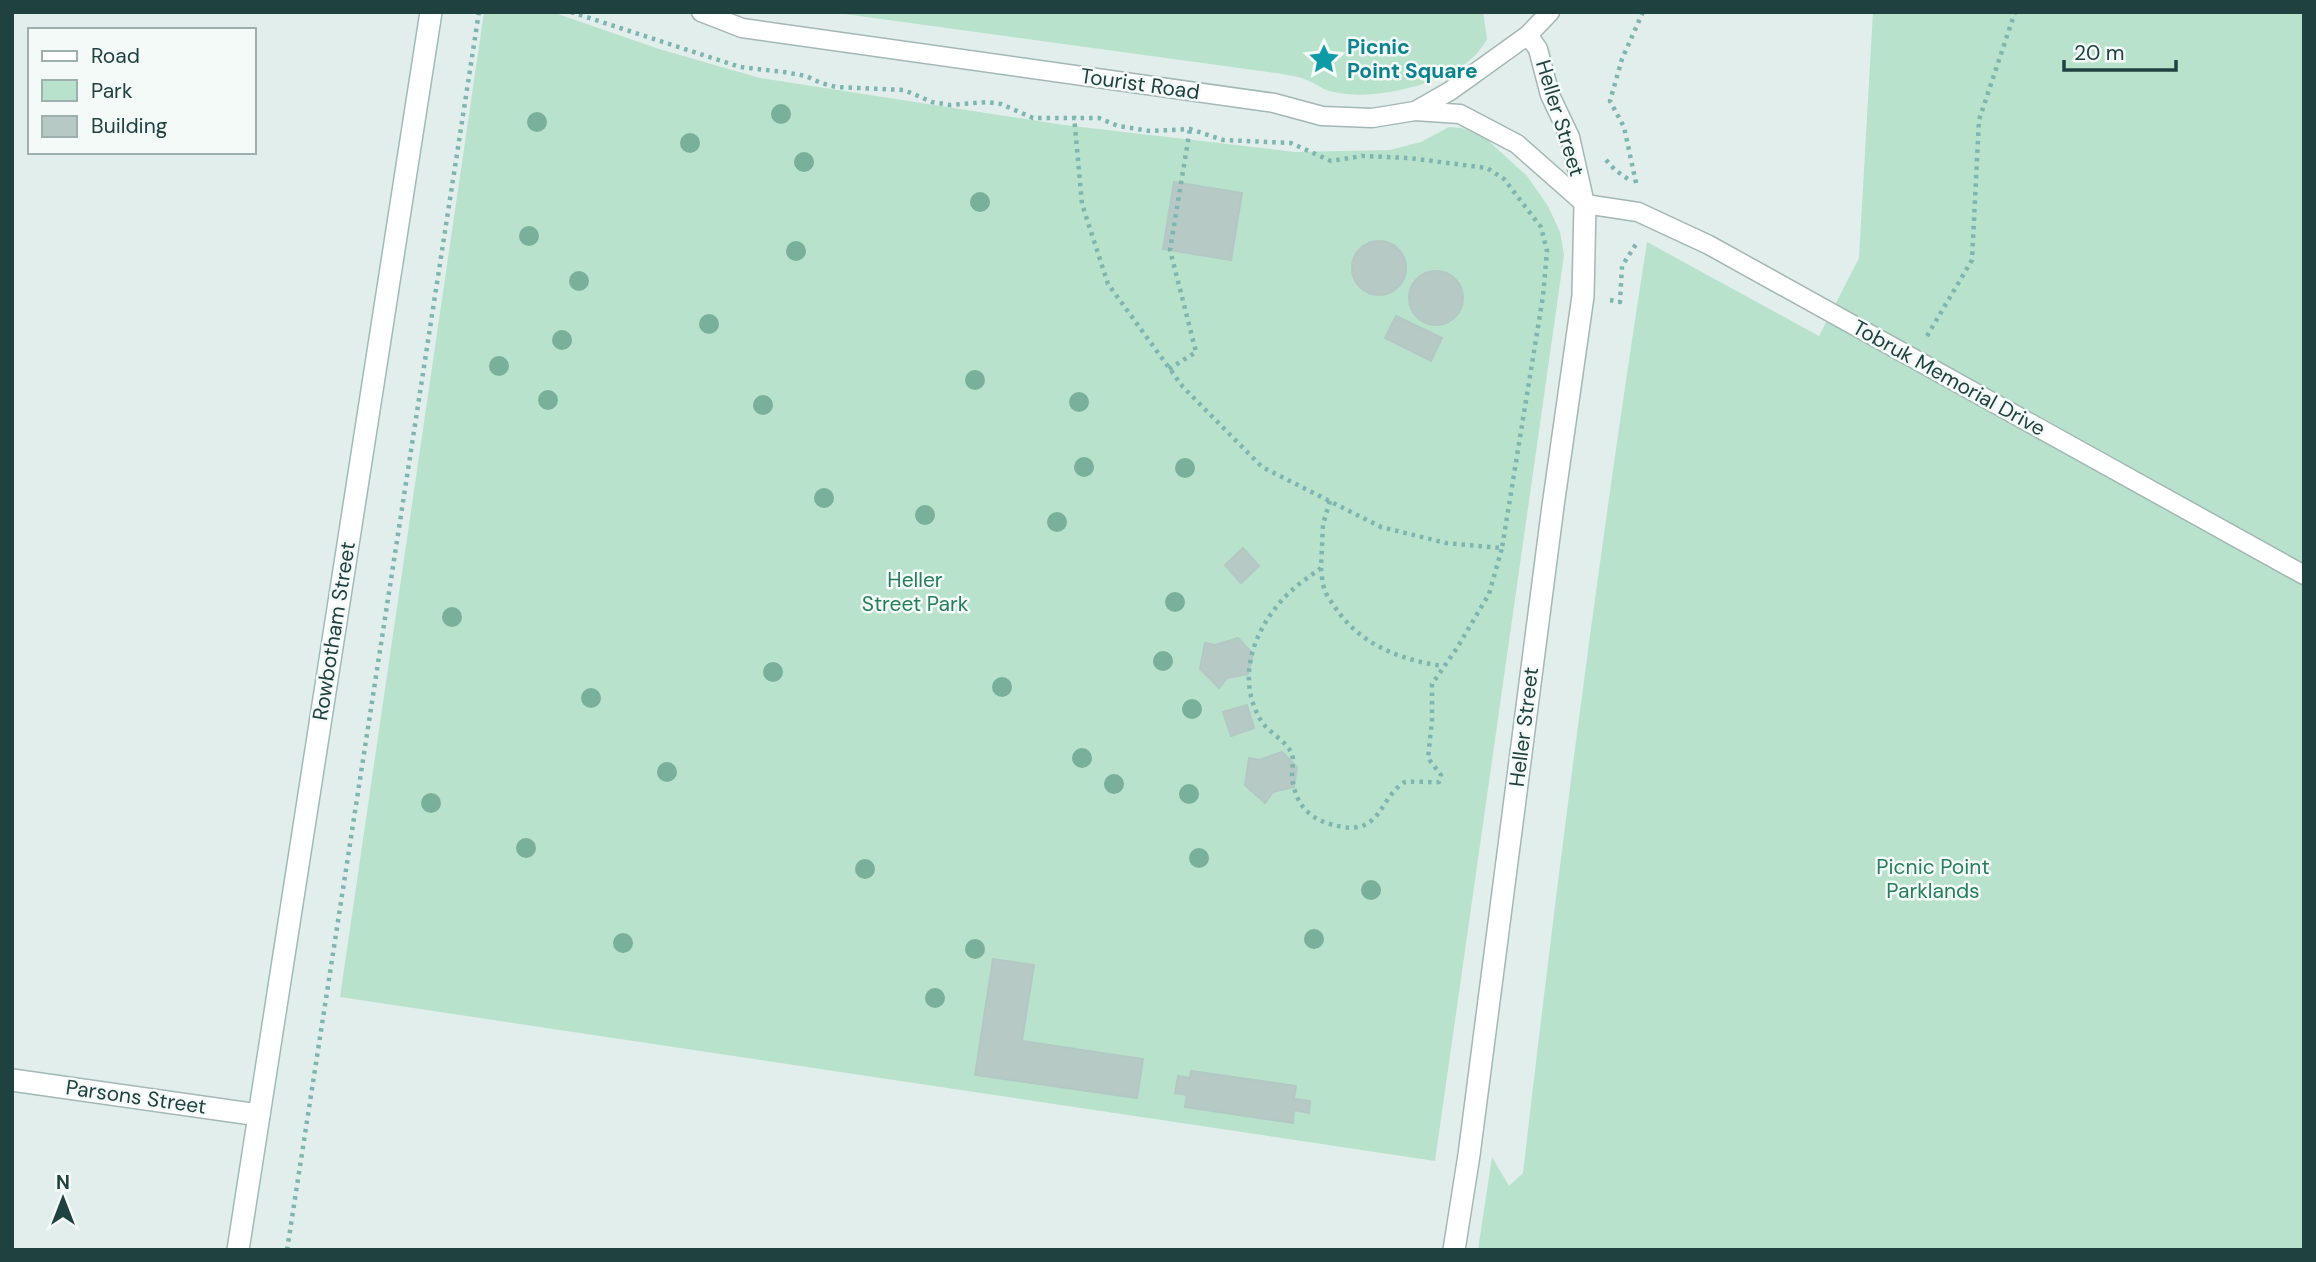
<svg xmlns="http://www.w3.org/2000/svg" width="2316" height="1262" font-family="'DM Sans',sans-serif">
<rect width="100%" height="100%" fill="#e1eeeb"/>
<g fill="#b8e2cc">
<path d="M484,12H552L659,49L760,78L1064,125L1295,152L1390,150L1421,142L1449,127L1462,128L1483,136L1527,176L1548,206L1560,232L1564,255L1435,1161L340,997Z"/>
<path d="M830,12H1483L1487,39C1481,49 1475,57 1465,64C1433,86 1373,101 1334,92C1325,91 1318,85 1309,81C1301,77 1292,76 1283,74Z"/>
<path d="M1873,12H2304V1250H1478L1492,1157L1509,1186L1523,1173C1559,862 1599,551 1647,242L1819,336L1859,258Z"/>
</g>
<g fill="#b6c9c5" stroke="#b3c8c4" stroke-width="2">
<path d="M1174,182L1242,193L1231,260L1163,249Z"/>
<circle cx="1379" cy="268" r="27"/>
<circle cx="1436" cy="298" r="27"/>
<path d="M1396,316L1442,338L1431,361L1385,338Z"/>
<path d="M1243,548L1259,566L1241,583L1225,565Z"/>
<path d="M1238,638L1253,654L1248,674L1227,678L1219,688L1200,669L1205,643L1215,645Z"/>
<path d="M1247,705L1254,728L1231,736L1223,712Z"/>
<path d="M1282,752L1297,767L1294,787L1273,792L1265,803L1245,785L1249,758L1259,760Z"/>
<path d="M993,959L1034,965L1022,1041L1143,1059L1137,1098L975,1075Z"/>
<path d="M1191,1071L1296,1086L1294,1099L1310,1101L1309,1113L1294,1110L1293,1123L1185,1107L1187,1095L1175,1093L1178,1076L1190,1078Z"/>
</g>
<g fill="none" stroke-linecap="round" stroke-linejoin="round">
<defs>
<g id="lane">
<path d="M701,12L742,28L1274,103L1322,116L1372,118L1415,111L1450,91L1528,35L1550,12"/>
<path d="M1528,35L1538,49L1550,95L1570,137L1585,204"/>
<path d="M1415,111L1460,114L1517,144L1585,204L1638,212L1709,245L2304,575"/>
</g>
<g id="street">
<path d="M12,1080L259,1115"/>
<path d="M1454,1250L1469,1155L1553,506L1583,296L1585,204"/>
</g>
<path id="secondary" d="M238,1250L431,12"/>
</defs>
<use href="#lane" stroke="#a3b7b4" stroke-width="21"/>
<use href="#street" stroke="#a3b7b4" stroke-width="24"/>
<use href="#secondary" stroke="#9ebbb8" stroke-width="24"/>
<g stroke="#7eb5b0" stroke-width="4.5" stroke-dasharray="3.5 5" stroke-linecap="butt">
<path d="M571,12L740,67L784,72L806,76L821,83L836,87L904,90L932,102L950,105L987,102L1001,104L1033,118H1099L1118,126L1150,131L1190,129L1223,140L1291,143L1331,161L1362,156L1409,158L1487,168L1504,179L1541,227L1547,251L1543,296L1502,548L1446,543L1381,527L1262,467L1183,387L1108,284L1082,204L1074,116"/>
<path d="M1606,160L1615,170L1631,181"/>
<path d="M1636,183L1624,127L1610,101L1622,59L1643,12"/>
<path d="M1610,300L1620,302L1622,266L1638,241"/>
<path d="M1927,336L1972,260L1979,120L2015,12"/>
<path d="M1169,369L1196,352L1170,250L1190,129"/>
<path d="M1330,501L1323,524L1321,568C1309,577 1295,586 1284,598C1254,630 1236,677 1260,719C1267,732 1286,740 1292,754C1294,760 1292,769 1292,776C1295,807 1312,822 1343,827C1380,833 1380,799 1403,783C1408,780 1430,783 1439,782L1441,775L1428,758L1432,720V684L1457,648L1489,594L1502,548"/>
<path d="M1321,568C1322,575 1322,584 1325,590C1326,595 1330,600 1333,604C1357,643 1399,660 1443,666"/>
<path d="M287,1250L479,12"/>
</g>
<use href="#lane" stroke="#fff" stroke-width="18"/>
<use href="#street" stroke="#fff" stroke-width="21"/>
<use href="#secondary" stroke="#fff" stroke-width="21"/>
</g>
<g fill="#79b09c">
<circle cx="781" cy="114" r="10"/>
<circle cx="537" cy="122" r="10"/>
<circle cx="690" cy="143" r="10"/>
<circle cx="804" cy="162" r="10"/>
<circle cx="980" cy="202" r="10"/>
<circle cx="529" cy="236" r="10"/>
<circle cx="796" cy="251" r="10"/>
<circle cx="579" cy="281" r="10"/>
<circle cx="709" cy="324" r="10"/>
<circle cx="562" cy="340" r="10"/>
<circle cx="499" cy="366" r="10"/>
<circle cx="975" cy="380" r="10"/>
<circle cx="548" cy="400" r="10"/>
<circle cx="1079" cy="402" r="10"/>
<circle cx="763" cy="405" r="10"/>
<circle cx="1084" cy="467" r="10"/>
<circle cx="1185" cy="468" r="10"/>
<circle cx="824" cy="498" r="10"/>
<circle cx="925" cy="515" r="10"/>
<circle cx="1057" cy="522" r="10"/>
<circle cx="1175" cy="602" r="10"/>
<circle cx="452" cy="617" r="10"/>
<circle cx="1163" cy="661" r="10"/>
<circle cx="773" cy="672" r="10"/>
<circle cx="1002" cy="687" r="10"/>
<circle cx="591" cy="698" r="10"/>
<circle cx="1192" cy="709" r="10"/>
<circle cx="1082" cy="758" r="10"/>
<circle cx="667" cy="772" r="10"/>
<circle cx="1114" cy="784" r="10"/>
<circle cx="1189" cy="794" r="10"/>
<circle cx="431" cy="803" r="10"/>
<circle cx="526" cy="848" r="10"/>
<circle cx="1199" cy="858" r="10"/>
<circle cx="865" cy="869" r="10"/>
<circle cx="1371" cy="890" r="10"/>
<circle cx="1314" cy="939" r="10"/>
<circle cx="623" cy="943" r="10"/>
<circle cx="975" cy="949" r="10"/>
<circle cx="935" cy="998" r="10"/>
</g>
<defs>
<symbol id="sight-bare" viewBox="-9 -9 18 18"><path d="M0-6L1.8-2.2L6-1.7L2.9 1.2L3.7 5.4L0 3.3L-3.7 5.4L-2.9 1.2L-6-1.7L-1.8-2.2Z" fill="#0f9aa8" stroke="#f3faf8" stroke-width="2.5" paint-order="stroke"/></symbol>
</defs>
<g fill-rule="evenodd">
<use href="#sight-bare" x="1302" y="37" width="44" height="44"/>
</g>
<g text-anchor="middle" stroke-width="5" stroke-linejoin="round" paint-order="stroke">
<g font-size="21" font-weight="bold" fill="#0d838f" stroke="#f3faf8" text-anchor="start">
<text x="1347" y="54">Picnic<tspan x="1347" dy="24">Point Square</tspan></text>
</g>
<g font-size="21" fill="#1f4140" stroke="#f3faf8">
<text transform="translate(1140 84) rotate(8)" y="7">Tourist Road</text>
<text transform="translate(1560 118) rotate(73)" y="7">Heller Street</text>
<text transform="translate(1949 378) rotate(29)" y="7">Tobruk Memorial Drive</text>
<text transform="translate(334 631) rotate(-81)" y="7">Rowbotham Street</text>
<text transform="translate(1524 727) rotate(-83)" y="7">Heller Street</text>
<text transform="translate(136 1097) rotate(8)" y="7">Parsons Street</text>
</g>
<g font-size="21" fill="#247d5b" stroke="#f3faf8">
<text x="915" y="587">Heller<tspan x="915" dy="24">Street Park</tspan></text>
<text x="1933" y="874">Picnic Point<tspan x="1933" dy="24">Parklands</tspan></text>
</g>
</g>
<rect width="2316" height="1262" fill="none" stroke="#1f4140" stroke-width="28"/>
<rect x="28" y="28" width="228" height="126" fill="#f3faf8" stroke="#9eb0ae" stroke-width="2"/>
<rect x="42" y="51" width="35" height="10" fill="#ffffff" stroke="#9eb0ae" stroke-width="2"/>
<text x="91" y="63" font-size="21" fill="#1f4140">Road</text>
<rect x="42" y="80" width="35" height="21" fill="#b8e2cc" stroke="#9eb0ae" stroke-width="2"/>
<text x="91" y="98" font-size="21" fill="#1f4140">Park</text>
<rect x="42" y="116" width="35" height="21" fill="#b6c9c5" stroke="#9eb0ae" stroke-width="2"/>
<text x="91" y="133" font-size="21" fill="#1f4140">Building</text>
<g transform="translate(63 1199)" stroke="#f3faf8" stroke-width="5" paint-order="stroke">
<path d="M0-5L12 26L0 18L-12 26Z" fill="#1f4140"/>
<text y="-10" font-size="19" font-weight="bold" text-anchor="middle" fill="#1f4140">N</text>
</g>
<path d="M2064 60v10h112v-10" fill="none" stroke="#1f4140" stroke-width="3.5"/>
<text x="2074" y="60" font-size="21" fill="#1f4140" stroke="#f3faf8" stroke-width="5" paint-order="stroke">20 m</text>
</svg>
